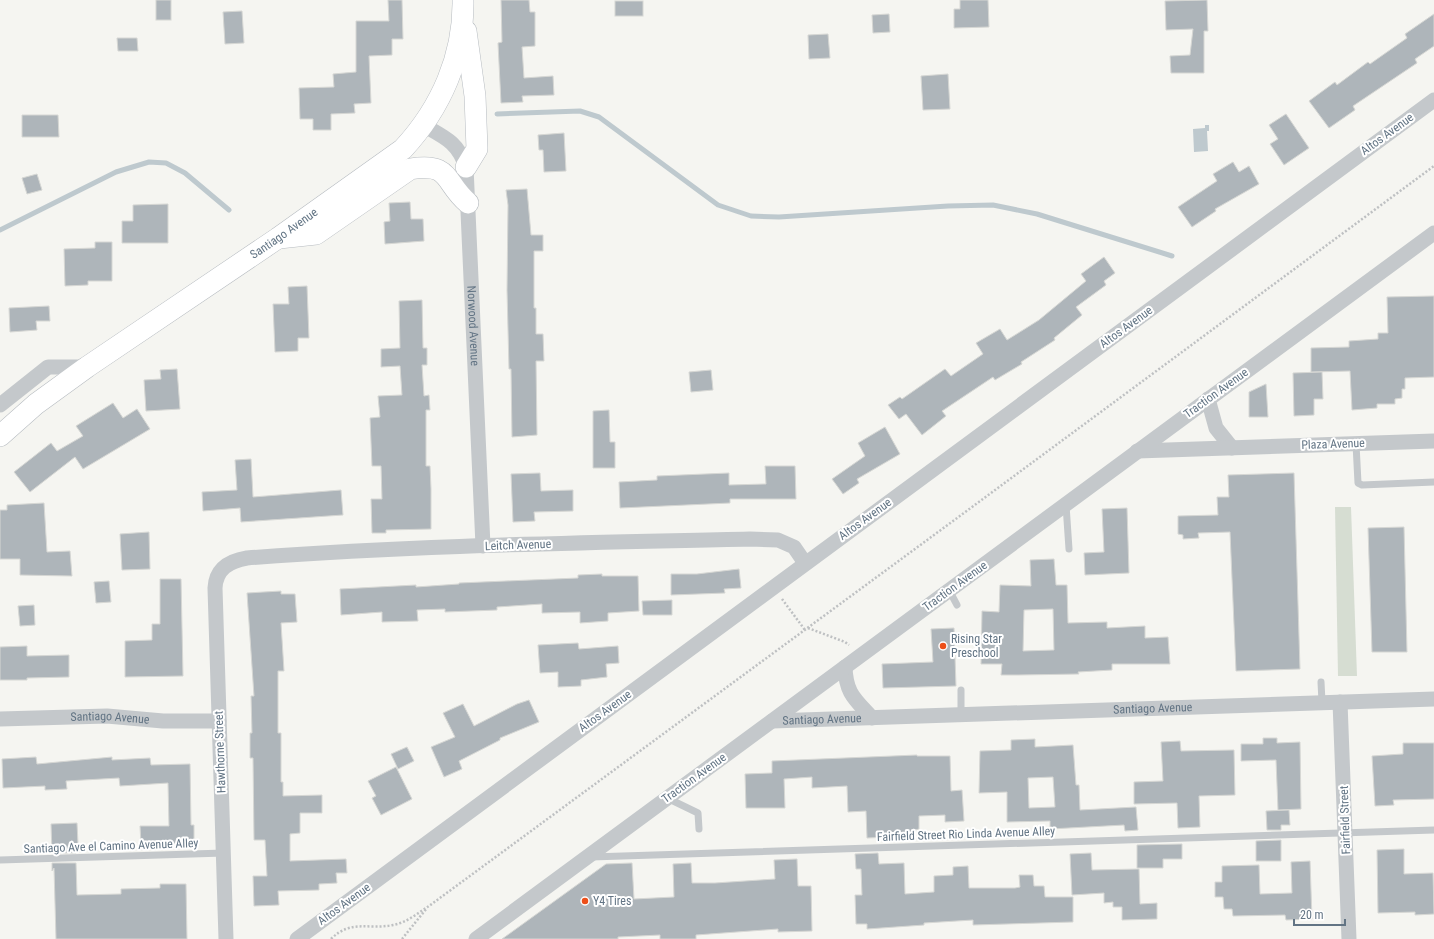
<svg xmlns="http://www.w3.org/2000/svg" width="1434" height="939" font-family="'Roboto Condensed',sans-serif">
<rect width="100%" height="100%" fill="#f5f5f1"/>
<path fill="#d6ddd2" d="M1335,507H1351L1357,676H1338Z"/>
<path fill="#bec9ce" d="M1205,125H1209V131H1207L1208,151L1194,152L1193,129L1205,128Z"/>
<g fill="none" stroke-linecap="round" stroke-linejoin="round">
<g stroke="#bec9ce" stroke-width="5">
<path d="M497,114L580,111L599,117L718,205L751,216L779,217L948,206L993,205L1037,214L1172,256"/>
<path d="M0,230L116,172L149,162L166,163L185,173L229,210"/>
</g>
</g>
<g fill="#aeb5ba" stroke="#d6d7d4" fill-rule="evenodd">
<rect x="156" y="0" width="15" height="20"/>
<path d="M388,0H402L403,39H392V55L369,56L371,103L354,104L355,113L331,114V130H313V119H300L299,88L334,87L333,74L356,72V21H389Z"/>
<path d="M501,0H529L530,12H535V46L522,47L524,78L553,76L554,95L522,96L523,102L501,103L498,43L502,42Z"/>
<path d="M960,0H988L989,27L954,28V9H960Z"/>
<path d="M1207,0L1208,31H1204V73H1171L1170,56L1190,55L1193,29L1166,30L1165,1Z"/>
<rect x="615" y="1" width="28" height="15"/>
<path d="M242,11L244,43L225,44L223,12Z"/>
<path d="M889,14L890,32L873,33L872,15Z"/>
<path d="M1434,14V46L1415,59L1417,63L1353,106L1355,110L1329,128L1309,101L1335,82L1337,85L1368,62L1370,64L1407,38L1405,34Z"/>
<path d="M828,34L830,58L809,59L808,35Z"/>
<path d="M117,38H137L138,51H118Z"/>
<path d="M948,74L950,109L923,110L921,76Z"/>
<path d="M1286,114L1309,148L1284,165L1270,144L1278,139L1269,125Z"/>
<path d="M22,115H58L59,137H22Z"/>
<path d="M564,133L566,171L544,172L543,150H539L538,135Z"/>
<path d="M1233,162L1239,172L1249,166L1259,184L1215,209L1216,211L1192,227L1178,207L1217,181L1213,174Z"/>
<path d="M37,174L42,190L27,194L22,178Z"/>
<path d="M527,189L531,235H543V251H534V308H536V334H543L544,361H536L537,435L512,437L511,369H509L507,290L508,205L506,190Z"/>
<path d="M410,202L411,219H423L424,241L385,244L384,222L390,221L389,203Z"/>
<path d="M168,204V243H122V221H133V205Z"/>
<path d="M95,242H112V281H88V285L65,286L64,249L95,248Z"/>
<path d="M1104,257L1115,273L1104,281L1106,285L1076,307L1082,315L1054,338L1055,340L1021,362L1022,364L995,380L993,377L942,411L946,416L922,435L906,414L899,419L888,405L900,397L902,399L945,369L951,376L983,354L976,343L1000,329L1007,340L1039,320L1086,281L1081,274Z"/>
<path d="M307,286L309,338H298V351L275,352L273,304H289L288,287Z"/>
<path d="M1434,296V377L1405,378V389H1402V398L1395,399V404H1377V408L1352,410L1350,371L1311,372V348L1349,347V341L1378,339V333H1388L1387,297Z"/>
<path d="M422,300L423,348H427V365H422L424,396L429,395L430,410H426V466H430L431,489V529L386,530V533H372L371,499H382L381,466H372L370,418L380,417L378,396L402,395L400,366L381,367V349L400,348L399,301Z"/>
<path d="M49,306L50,321H36L37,330L10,332L9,308Z"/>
<path d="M177,369L180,409L146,411L144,380L161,379L160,370Z"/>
<path d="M711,370L713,390L691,392L689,372Z"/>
<path d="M1322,372L1323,399H1314V415L1294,416L1293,373Z"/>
<path d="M1266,384L1268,417H1249V392Z"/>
<path d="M113,403L123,418L137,409L150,429L83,469L75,457L30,492L14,472L51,443L57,451L83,436L76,426Z"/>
<path d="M609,410L610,442H615V468H593V411Z"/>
<path d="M885,427L900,454L857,479L859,483L843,494L832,479L865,456L858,443Z"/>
<path d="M251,459L253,497L341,490L343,515L241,522L240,508L203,511L202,492L237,490L235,460Z"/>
<path d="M765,466H795L796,499H730V503L620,508L619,482L657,480V476L729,473V485L766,484Z"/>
<path d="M540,473L541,491L573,490V511L534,512L535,521L513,522L511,474Z"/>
<path d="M1294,473L1300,669L1236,671L1230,532L1198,533L1199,538L1183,539V535L1178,534V516L1218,515L1217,497H1229L1228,475Z"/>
<path d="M44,503L47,552L70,551L72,576L20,575V559H0V510H7V505Z"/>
<path d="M1127,508L1129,573L1085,575L1084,553L1104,552L1102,509Z"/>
<path d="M1404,527L1407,652H1372L1368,528Z"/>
<path d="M149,532L150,569L122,570L120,534Z"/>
<path d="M1054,559L1056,585H1067L1068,623L1107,622V628L1145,626V638L1168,637L1170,664H1112V670L1078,672L1079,674L1018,675H1001L1002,664H981L982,611L999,612L1000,585L1031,586L1030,560ZM1053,609L1054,650L1023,651L1024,610Z"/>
<path d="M739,569L741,588L724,589L725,593L671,595V574H697Z"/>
<path d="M602,574V576H638L639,611L608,613V621L580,623V612L542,613V604L497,607V610L445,612V609L417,610L418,621L382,622V612L341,615L340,589L416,585V587L459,584V583L578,578V575Z"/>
<path d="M160,579H181L183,676L125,677V641L152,640V624H160Z"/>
<path d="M109,581L111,602L96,603L94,582Z"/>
<path d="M281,591V594H295L297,622L281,623L284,671H278V733H281V782H283V796L322,795V813H300V833L290,834V861L346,859L347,873H336L337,883L319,884V890L278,891L279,905L254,906L253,876H267L265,840H254L253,758H250V733H252L251,696H254L247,593Z"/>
<path d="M672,600V615H643L642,601Z"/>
<path d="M34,605L35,625L20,626L18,606Z"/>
<path d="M954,628L956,686L883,688L882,664L933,662L931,629Z"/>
<path d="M578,643L579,649L618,646L619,663L606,664L607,677L581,680V686L558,687V672L540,673L538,645Z"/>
<path d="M27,646V656L69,655V677L27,678V680H0V647Z"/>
<path d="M529,700L539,722L500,738V740L459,761L462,769L444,777L431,747L455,737L443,713L463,704L474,726L517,704Z"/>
<path d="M1263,738H1277V743L1300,742L1301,809L1278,810L1276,760L1241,761V744H1263Z"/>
<path d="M1035,739V747L1073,745L1076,785H1079L1080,810L1136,807L1138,830L1125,831L1124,825L1050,829V821L1007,822V792L979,793L980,751L1011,750V740ZM1053,777L1055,807L1029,808L1028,778Z"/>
<path d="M1180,741L1181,751L1234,750L1235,795L1199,796L1200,827L1178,828L1177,803L1134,804V782L1163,781L1161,742Z"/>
<path d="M1403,743H1434V799L1393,800L1394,805L1375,806L1372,756L1403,754Z"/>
<path d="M407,747L414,761L398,769L391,754Z"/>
<path d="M917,755V756H950L951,791L962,790L964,821L945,822V815L919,816V829L915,830V832L888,833V837L867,838L866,811L848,812L847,786L812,788V777L784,779L785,808H746L745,774L772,773V761Z"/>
<path d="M36,757L37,764L112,757V760L150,758L151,765L190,764L191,825H194V843L141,844L140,826H169L168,783L120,786L119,778L66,781L67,789L45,790V786L3,788L2,759Z"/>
<path d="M396,767L412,799L381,815L372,798L376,796L368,781Z"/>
<path d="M1289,810L1290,825H1281V830H1267L1266,811Z"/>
<path d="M77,823L78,844H76V853H52L51,824Z"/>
<path d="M1281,840V861H1256V841Z"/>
<path d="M1182,844V859H1163V868H1137V845Z"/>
<path d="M1404,849V874L1433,873L1434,914L1415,915V912L1378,913L1377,850Z"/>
<path d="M878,853L879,864L904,863L905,894L934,892V876L953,875V867L968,866L969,888H1015L1020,887L1019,875H1033L1034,886H1044L1045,897H1073V922L973,925V920L924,923V925L867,929V924H856L855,895H862L861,869H856L855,854Z"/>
<path d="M1091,853L1092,870L1139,869L1140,904L1157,903V919L1122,920V907H1113V902L1104,903V893L1072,895L1070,854Z"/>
<path d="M797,859L798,886H811L812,931L778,932V929L696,935V939H660V935L618,937V939H502L606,864L632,863L634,899L674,897L673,864L691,863L692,883H715L775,879L774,860Z"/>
<path d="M1310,861L1312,919L1286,920L1285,915L1233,916L1232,909H1224L1223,897H1215V882H1222V866L1259,865L1260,894L1292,893L1291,862Z"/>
<path d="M52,863H76L77,895L121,894V889L160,888V884H186L187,939H56L54,868L52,871Z"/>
</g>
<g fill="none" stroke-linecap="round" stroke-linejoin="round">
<defs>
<g id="secondary">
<path d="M466,167L477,149L475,96L466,31"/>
<path d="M279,238L316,234L410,169C452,162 443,182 468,203"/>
<path id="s4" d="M0,436L36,404L87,367L278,238L403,149C441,108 464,56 463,0"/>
</g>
</defs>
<use href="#secondary" stroke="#b6bbc0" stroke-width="22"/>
<g stroke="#bec0c2" stroke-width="2.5" stroke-dasharray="2 2" stroke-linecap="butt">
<path d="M782,599L805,630"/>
<path d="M808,628L845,642L849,645"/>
<path d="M331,939C351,919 369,930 393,925C406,923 418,913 429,906L968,510L1434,166"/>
<path d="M402,939L427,908"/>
</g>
<g stroke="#c4c8cb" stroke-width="7">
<path d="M1356,444L1358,483L1362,485L1434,482"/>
<path d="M1066,505L1069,549"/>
<path d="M949,590L957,605"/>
<path d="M1321,682L1322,702"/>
<path d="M961,690V715"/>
<path d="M667,798L698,813L699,829"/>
<path d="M591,857L1434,830"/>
<path d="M0,860L224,853"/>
</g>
<g stroke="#c4c8cb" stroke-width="15">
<path id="s1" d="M423,125C444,137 458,142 466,167L483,546"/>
<path d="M1208,399L1216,428L1232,448"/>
<path d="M0,405L48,367H87"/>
<path d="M1137,451L1434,441"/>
<path d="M845,667C846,694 855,699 872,718"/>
<path d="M1340,702L1349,939"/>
<path id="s2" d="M0,719L107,716L163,721H219"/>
<path id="s3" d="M772,721L1434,699"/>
<path d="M226,939L215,588C216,569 229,561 247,558C414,545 582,543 750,539L778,540L794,547L805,563"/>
<path d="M297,939L1434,100"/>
<path d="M476,939L1434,233"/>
</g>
<use href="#secondary" stroke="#fff" stroke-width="21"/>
</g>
<g fill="#ed4f19" stroke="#fff" stroke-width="1.5">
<circle cx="943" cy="646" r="4"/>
<circle cx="585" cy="901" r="4"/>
</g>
<g text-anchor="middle" stroke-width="4" stroke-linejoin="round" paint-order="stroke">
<g font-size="12" fill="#627484" stroke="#fff">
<text transform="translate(1387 134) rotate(-36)" y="4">Altos Avenue</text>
<text dy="4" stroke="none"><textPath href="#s4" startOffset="349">Santiago Avenue</textPath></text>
<text dy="4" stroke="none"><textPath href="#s1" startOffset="221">Norwood Avenue</textPath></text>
<text transform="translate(1126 327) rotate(-36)" y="4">Altos Avenue</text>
<text transform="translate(1216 393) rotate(-36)" y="4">Traction Avenue</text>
<text transform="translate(1333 444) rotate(-2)" y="4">Plaza Avenue</text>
<text transform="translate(865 519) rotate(-36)" y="4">Altos Avenue</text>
<text transform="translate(518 545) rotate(-2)" y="4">Leitch Avenue</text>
<text transform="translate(955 586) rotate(-36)" y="4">Traction Avenue</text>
<text dy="4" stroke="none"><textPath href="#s3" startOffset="381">Santiago Avenue</textPath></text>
<text transform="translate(605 711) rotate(-36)" y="4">Altos Avenue</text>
<text dy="4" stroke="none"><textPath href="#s2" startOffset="110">Santiago Avenue</textPath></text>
<text dy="4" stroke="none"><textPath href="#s3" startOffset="50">Santiago Avenue</textPath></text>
<text transform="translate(220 752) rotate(-92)" y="4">Hawthorne Street</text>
<text transform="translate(694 778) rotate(-36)" y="4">Traction Avenue</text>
<text transform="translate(1345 820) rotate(-92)" y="4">Fairfield Street</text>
<text transform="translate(966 834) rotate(-2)" y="4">Fairfield Street Rio Linda Avenue Alley</text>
<text transform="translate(111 846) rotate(-2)" y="4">Santiago Ave el Camino Avenue Alley</text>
<text transform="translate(344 904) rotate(-36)" y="4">Altos Avenue</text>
</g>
<g font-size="12" fill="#627484" stroke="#fff" text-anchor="start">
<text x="951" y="643">Rising Star<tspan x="951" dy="14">Preschool</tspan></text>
<text x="593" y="905">Y4 Tires</text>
</g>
</g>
<path d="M1294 919v6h51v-6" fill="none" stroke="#627484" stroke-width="2"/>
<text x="1300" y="919" font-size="12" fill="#627484" stroke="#ffffff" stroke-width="3" paint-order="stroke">20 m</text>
</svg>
